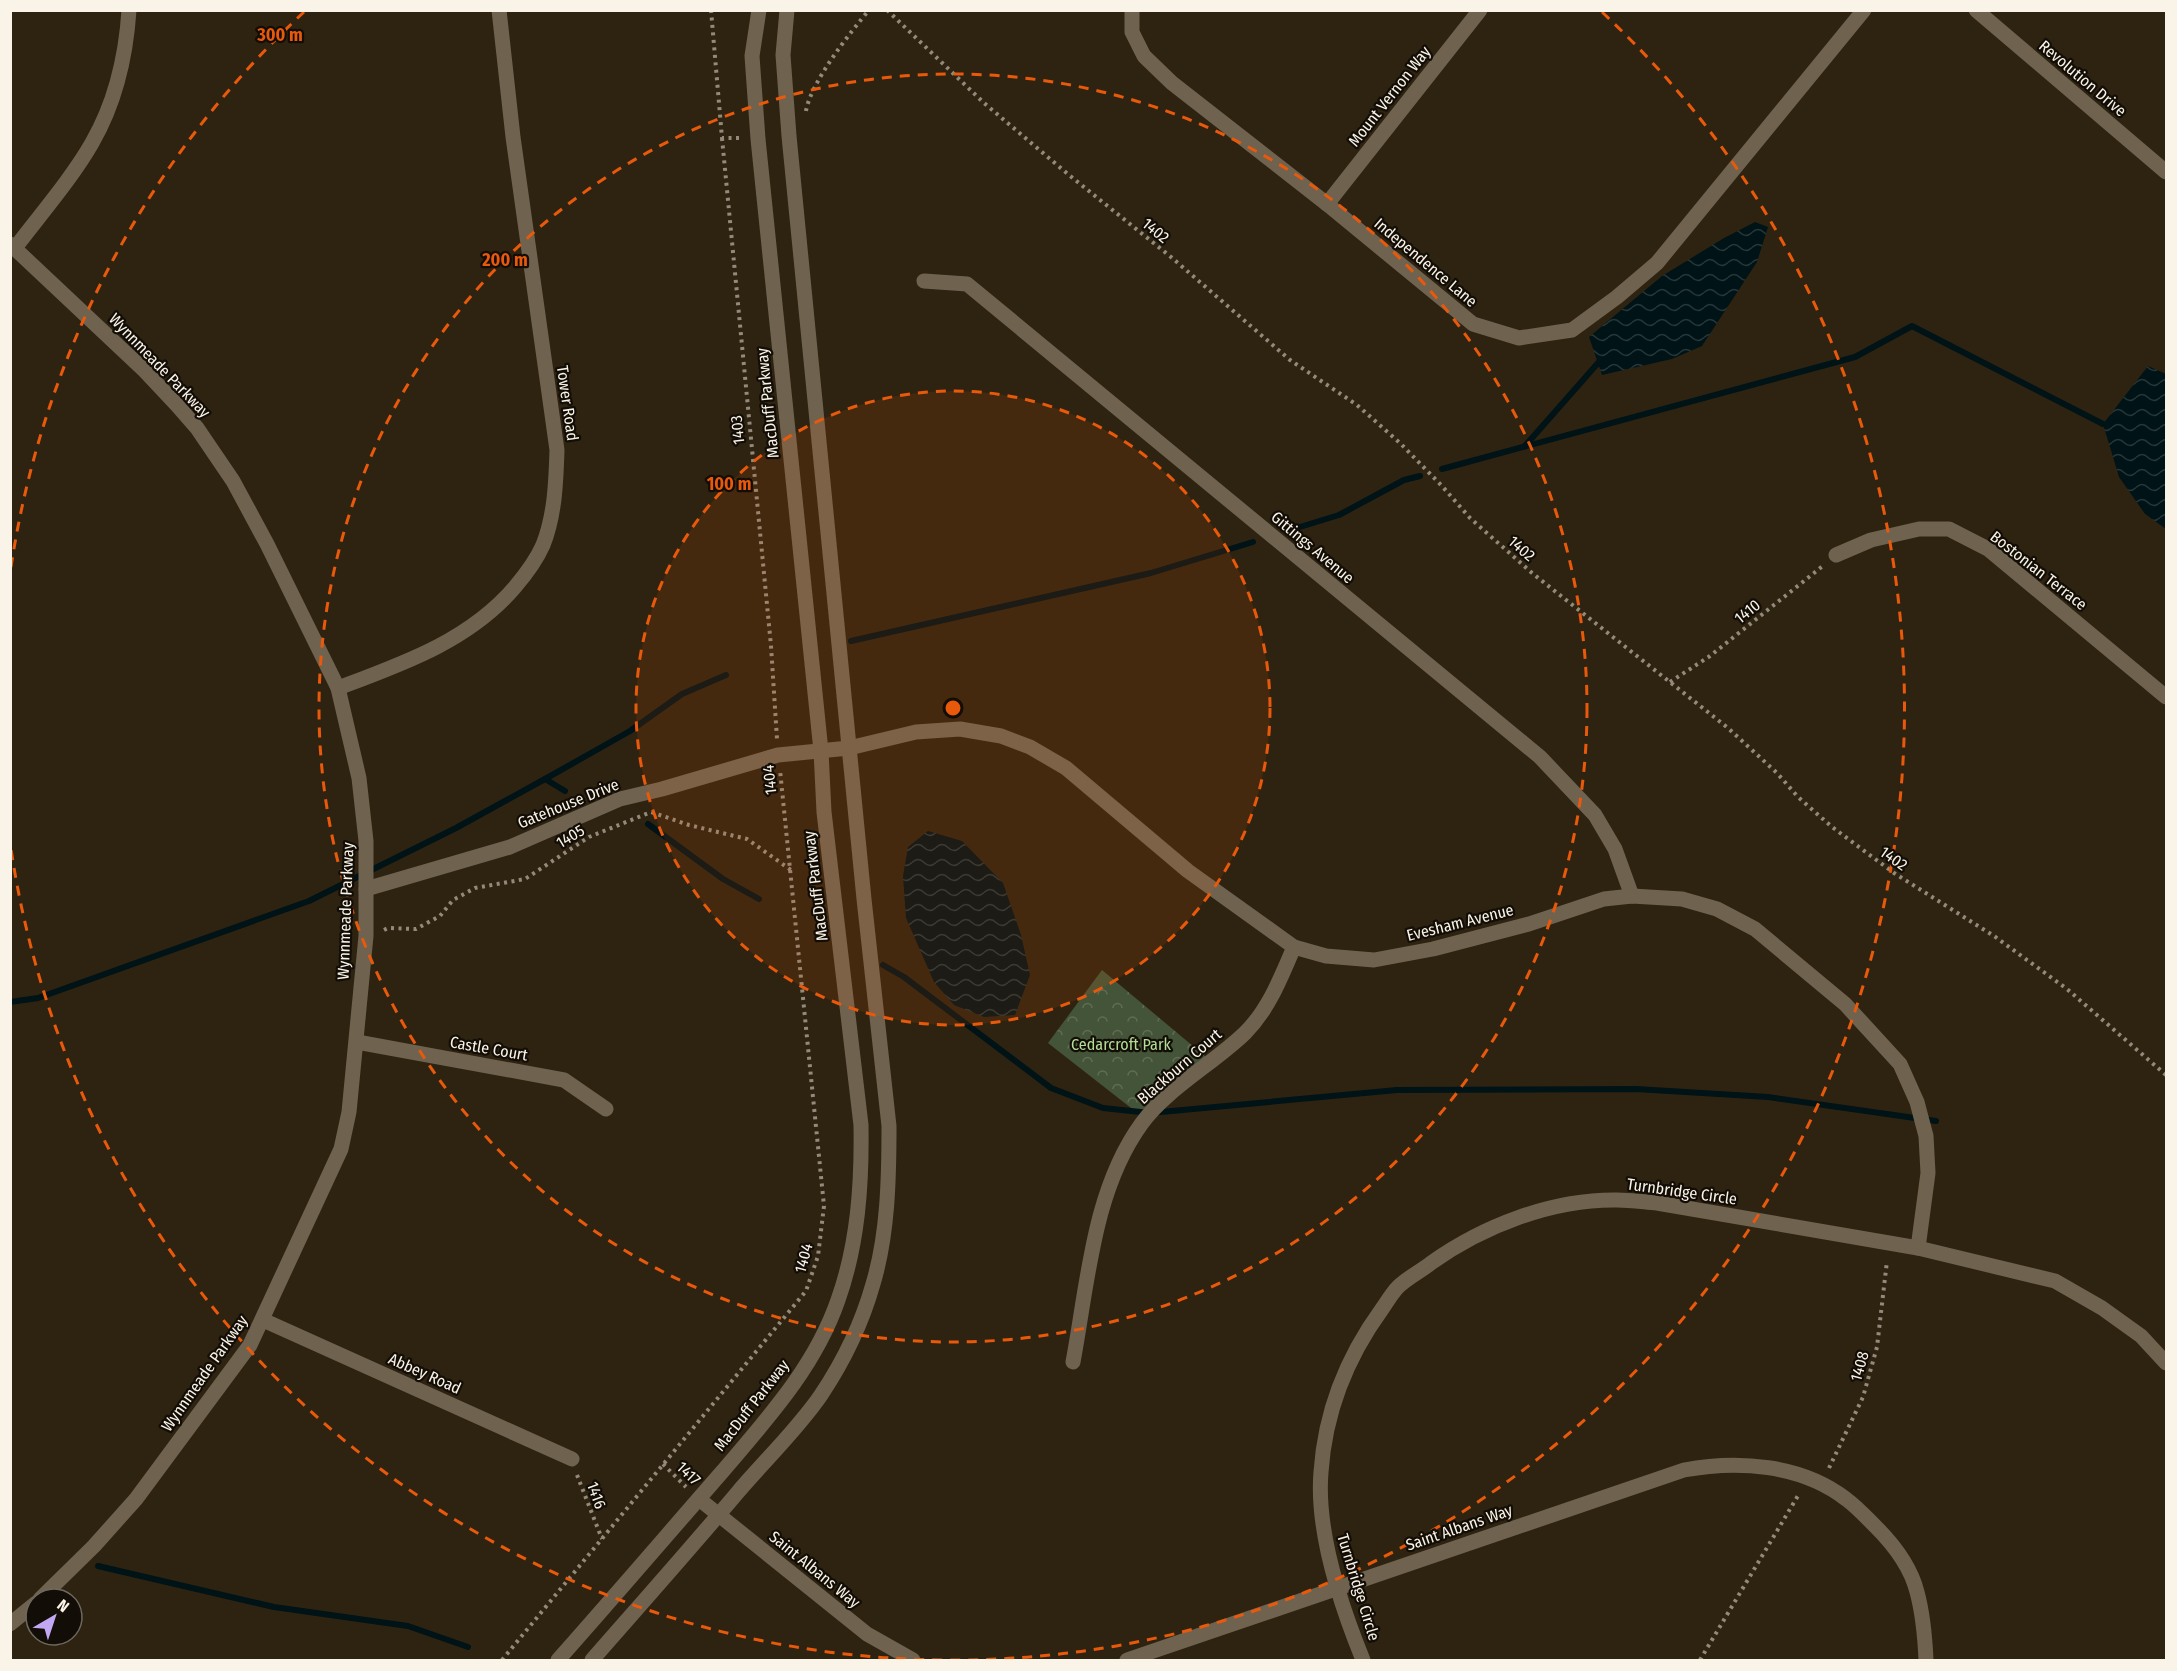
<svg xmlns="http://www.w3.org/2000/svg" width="2177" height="1671" font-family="'Fira Sans Condensed',sans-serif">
<defs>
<pattern id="park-crowns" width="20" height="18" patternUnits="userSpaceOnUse" patternTransform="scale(1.5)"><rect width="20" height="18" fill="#445438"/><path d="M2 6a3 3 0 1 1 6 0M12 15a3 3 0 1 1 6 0" fill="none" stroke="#606d55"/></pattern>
<pattern id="water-waves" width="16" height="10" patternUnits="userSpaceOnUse" patternTransform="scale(1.5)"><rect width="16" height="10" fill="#001317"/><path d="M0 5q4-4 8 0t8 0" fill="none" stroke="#263639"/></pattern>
</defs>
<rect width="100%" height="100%" fill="#2e2311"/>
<path fill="url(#park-crowns)" d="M1102,970L1206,1057L1140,1115L1048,1043Z"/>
<g fill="url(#water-waves)">
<path d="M1755,222L1768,227L1757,262L1702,346L1672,359L1602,375L1589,337L1662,276L1724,238Z"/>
<path d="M2148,366L2166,374V529L2145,514L2119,477L2103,424Z"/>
<path d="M928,831L962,841L1003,883L1021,935L1030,975L1015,1015L984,1017L954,1005L934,982L906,918L903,876L908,847Z"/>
</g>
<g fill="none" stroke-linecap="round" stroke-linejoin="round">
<g stroke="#001317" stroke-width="6">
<path d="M1525,446L1598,363"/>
<path d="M1442,469L1855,357L1912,326L2103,424"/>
<path d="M1290,530L1339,515L1404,480L1420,476"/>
<path d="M851,641L1151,573L1253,542"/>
<path d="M545,779L565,791"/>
<path d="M648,824L723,879L759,899"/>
<path d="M883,965L904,977L1051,1088L1103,1108L1150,1113L1397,1090L1636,1089L1768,1097L1936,1121"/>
<path d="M10,1002L38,998L309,901L456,828L545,779L630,731L682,694L726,675"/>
<path d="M98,1566L274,1607L408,1626L468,1647"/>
</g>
<g stroke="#938a7b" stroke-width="4" stroke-dasharray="3 4.5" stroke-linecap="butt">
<path d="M711,10L722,138H741"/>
<path d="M887,10L984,103L1069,175L1171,257L1290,360L1357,405L1400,443L1442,486L1470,518L1532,573L1728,728L1777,773L1798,797L1832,827L1894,873L1994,936L2067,989L2166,1075"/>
<path d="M806,111C811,82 849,34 869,10"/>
<path d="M722,138L771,646L777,739"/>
<path d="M1670,682L1710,656L1824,565"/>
<path d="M384,930L388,928L416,929L440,916L453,900L475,888L525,879L589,837L651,812L689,825L747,839L791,870"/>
<path d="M663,1464L686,1487"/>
<path d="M1829,1468L1863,1397L1877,1347L1887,1261"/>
<path d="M577,1475L602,1539"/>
<path d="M502,1660L806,1291L818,1256L824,1206L780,770"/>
<path d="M1700,1660L1799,1494"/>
</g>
<g stroke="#6f6350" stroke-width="15">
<path d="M1132,10V32L1144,56L1172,83L1327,204L1473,324L1519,338L1572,330L1617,297L1657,263L1864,10"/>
<path d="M1976,10L2166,172"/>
<path d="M1327,204L1480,10"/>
<path d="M10,244L145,371L176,404L197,428L233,481L267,544L338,688L359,778L366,841V936L349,1112L341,1149L250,1345L136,1499L94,1546L40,1599"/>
<path d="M15,248C40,215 72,178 92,143C115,103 126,57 129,10"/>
<path d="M924,281L967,284L1540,757L1595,815L1615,849L1632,896"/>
<path d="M1836,555L1871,540L1919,529H1949L1988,549L2166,697"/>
<path d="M338,688C402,664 469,641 515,587C526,574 536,561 543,545C555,515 556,481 557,450L513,137L499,10"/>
<path d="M366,889L510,847L620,799L662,789L778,755L849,748L916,732L960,729L1001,736L1030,747L1066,768L1188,871L1294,947L1326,956L1374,960L1433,949L1529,924L1604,899L1632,896L1682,899L1717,909L1755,929L1845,1004L1900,1064L1917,1102L1926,1136L1928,1173L1918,1248"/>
<path d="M357,1042L564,1080L606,1109"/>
<path d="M263,1320L572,1459"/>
<path d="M1073,1362C1088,1282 1093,1190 1142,1123C1168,1088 1214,1063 1245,1033C1269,1009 1281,977 1294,947"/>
<path d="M699,1499L867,1634L913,1660"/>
<path d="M10,1624L36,1603"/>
<path d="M1127,1660L1684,1470C1737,1460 1801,1464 1846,1499C1857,1507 1867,1518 1876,1527C1893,1544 1911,1568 1917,1592C1923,1614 1925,1638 1926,1660"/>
<path d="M1363,1660C1341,1606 1316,1531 1321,1472C1325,1413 1347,1357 1382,1309C1387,1302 1392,1293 1398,1287C1407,1278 1421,1271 1431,1263C1483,1226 1552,1199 1617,1200C1630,1200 1644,1202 1657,1203L1918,1248L2055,1281L2102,1308L2141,1336L2166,1363"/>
</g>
<g stroke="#6f6350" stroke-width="15">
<path d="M558,1660C613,1598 667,1535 722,1472C767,1419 815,1367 838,1300C858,1244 862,1184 861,1125L824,812L821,751L758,139L752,56L759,10"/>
<path d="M592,1660C641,1604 690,1549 738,1492C765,1460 797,1430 821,1395C843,1362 862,1323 873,1284C888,1234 889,1178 889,1126L864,899L789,136L783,55L787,10"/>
</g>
</g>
<circle cx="953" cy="708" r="317" fill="#e8590c" fill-opacity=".12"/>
<g fill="none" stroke="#e8590c" stroke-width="3" stroke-dasharray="10 8">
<circle cx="953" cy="708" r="317"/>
<circle cx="953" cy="708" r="634"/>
<path d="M11 567A952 952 0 0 1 304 12M1602 12A952 952 0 1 1 11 849"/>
</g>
<g text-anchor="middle" stroke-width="4.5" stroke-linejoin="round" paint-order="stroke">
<g font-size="16" fill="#faf3e7" stroke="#120d06">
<text transform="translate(2083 78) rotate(40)" y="6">Revolution Drive</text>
<text transform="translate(1389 96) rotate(-52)" y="6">Mount Vernon Way</text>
<text transform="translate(1156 230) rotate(39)" y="6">1402</text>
<text transform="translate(1426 262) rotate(40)" y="6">Independence Lane</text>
<text transform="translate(160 365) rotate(46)" y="6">Wynnmeade Parkway</text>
<text transform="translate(568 403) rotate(82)" y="6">Tower Road</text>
<text transform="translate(767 403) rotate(-96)" y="6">MacDuff Parkway</text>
<text transform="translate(737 430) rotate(-96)" y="6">1403</text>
<text transform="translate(1313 547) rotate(40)" y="6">Gittings Avenue</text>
<text transform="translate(1522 548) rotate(41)" y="6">1402</text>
<text transform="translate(2039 570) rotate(38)" y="6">Bostonian Terrace</text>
<text transform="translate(1747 611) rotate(-39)" y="6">1410</text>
<text transform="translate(769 780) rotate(-96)" y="6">1404</text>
<text transform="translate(568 803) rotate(-22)" y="6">Gatehouse Drive</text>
<text transform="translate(570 836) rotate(-31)" y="6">1405</text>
<text transform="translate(1894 858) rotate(35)" y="6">1402</text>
<text transform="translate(815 886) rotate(-97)" y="6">MacDuff Parkway</text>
<text transform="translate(345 911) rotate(-88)" y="6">Wynnmeade Parkway</text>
<text transform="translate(1460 922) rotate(-14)" y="6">Evesham Avenue</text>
<text transform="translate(489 1048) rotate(10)" y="6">Castle Court</text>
<text transform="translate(1179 1066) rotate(-41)" y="6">Blackburn Court</text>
<text transform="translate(1682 1191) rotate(8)" y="6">Turnbridge Circle</text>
<text transform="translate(803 1258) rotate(-75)" y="6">1404</text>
<text transform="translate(1859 1366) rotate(-75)" y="6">1408</text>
<text transform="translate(204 1373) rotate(-55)" y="6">Wynnmeade Parkway</text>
<text transform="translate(425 1373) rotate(24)" y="6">Abbey Road</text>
<text transform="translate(751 1405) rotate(-52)" y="6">MacDuff Parkway</text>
<text transform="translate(689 1473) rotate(44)" y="6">1417</text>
<text transform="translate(597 1495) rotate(70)" y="6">1416</text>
<text transform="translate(1459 1527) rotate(-19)" y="6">Saint Albans Way</text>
<text transform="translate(815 1569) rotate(39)" y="6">Saint Albans Way</text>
<text transform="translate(1359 1587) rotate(73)" y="6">Turnbridge Circle</text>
</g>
<g font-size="16" fill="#b4dd97" stroke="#120d06">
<text x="1121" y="1050">Cedarcroft Park</text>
</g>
</g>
<circle cx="953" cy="708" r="9" fill="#e8590c" stroke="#120d06" stroke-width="3"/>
<g font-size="18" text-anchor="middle" font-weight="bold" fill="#e8590c" stroke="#120d06" stroke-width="4.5" stroke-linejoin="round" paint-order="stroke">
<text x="280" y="41">300 m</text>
<text x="505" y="266">200 m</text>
<text x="729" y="490">100 m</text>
</g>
<rect width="2177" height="1671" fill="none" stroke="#faf3e7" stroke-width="24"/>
<g transform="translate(54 1617) rotate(39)"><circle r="28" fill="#120d06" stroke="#6f6960" stroke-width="1.5"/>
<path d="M0-4.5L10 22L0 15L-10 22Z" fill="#c2a8f3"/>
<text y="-9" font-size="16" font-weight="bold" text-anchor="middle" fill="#faf3e7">N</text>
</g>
</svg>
